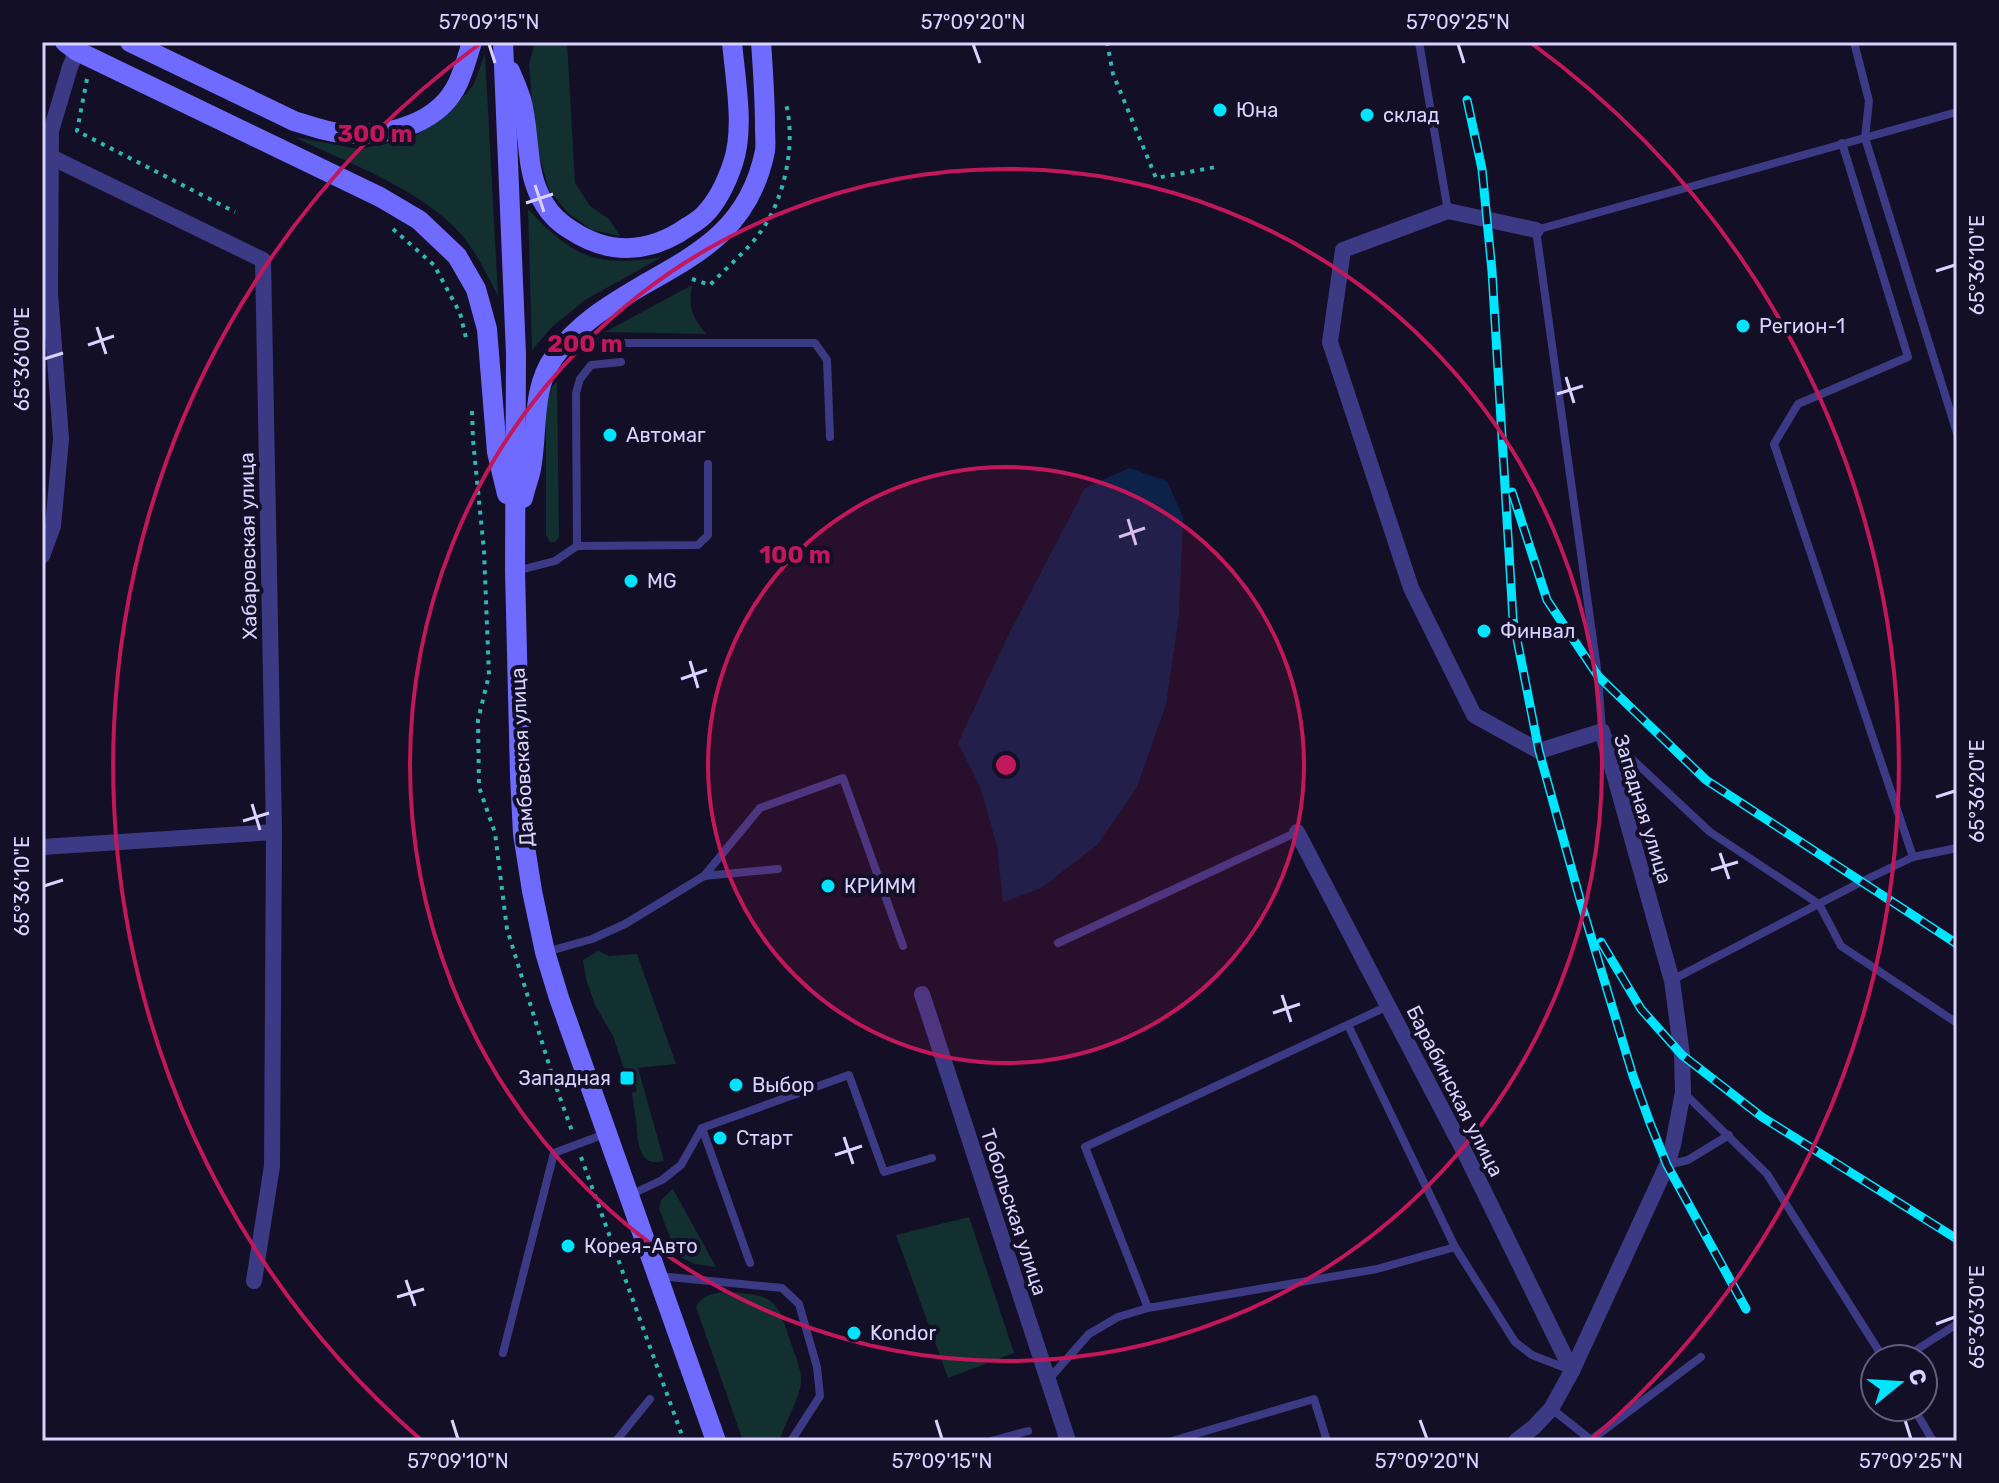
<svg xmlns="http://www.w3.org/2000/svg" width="1999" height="1483" font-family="Rubik,sans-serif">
<rect width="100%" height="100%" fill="#130f26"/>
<g fill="#12302f">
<path d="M535,42H567L575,183L590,206L609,219L620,236L592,230L568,213L549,190L535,140L529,64Z"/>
<path d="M485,54L498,296C487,274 476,252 460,233C419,188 348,163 294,137L359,149L410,139L443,118L473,86Z"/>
<path d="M528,209C573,257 596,268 662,257L585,300L552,327L532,350Z"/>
<path d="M692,285C688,307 692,317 706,334L605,332Z"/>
<path d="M557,381L559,537L555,542H550L546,535V405L552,387Z"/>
<path d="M598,951L609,956L637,954L676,1064L638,1068L664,1161C637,1169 638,1138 636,1120C635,1111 633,1102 632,1093L637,1091L630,1069H624L613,1036L595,1005L586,979L583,960Z"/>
<path d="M673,1189L716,1267L695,1264L682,1258L675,1250L659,1209L661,1200Z"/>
<path d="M969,1217L1014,1353L948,1378L896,1235Z"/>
<path d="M724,1292C776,1295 776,1297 792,1346C796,1357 802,1371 801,1383C799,1398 785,1425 779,1441H743L696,1307C703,1295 711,1294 724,1292Z"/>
</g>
<path fill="#0c2248" d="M1129,468L1167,481L1183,517L1179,615L1166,704L1137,787L1097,845L1041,888L1003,902L997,846L981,789L958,743L1009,634L1085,488Z"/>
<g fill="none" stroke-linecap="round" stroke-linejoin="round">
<g stroke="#2fb8b0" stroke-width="4" stroke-dasharray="4 6" stroke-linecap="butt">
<path d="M1107,42L1113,74L1156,178L1216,167"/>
<path d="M87,79L77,131L235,212"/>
<path d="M393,229L434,265L460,313L467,342"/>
<path d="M692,279L710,285C727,267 748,250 762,230C785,197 796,143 786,104"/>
<path d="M472,411L473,440L484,551L489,675L478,720L479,787L495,833L507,929L554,1081L573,1134"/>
<path d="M581,1157L684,1441"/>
</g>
<g stroke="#3d3a85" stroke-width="8">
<path d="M1419,42L1448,211"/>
<path d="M1854,42L1869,101L1865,138L1957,433"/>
<path d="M1957,112L1536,230L1598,676L1602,731L1710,832L1819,904L1841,946L1957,1023"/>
<path d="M1842,143L1908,357L1798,404L1774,444L1913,857"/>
<path d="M574,339L608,343H815L827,360L830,437"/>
<path d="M577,546L576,393L580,379L591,365L621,362"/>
<path d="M516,571L555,561L577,546L698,545L708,535V464"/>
<path d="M704,876L760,808L843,778L903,946"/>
<path d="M1058,943L1297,832"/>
<path d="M546,952L592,939L625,924L704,876L778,869"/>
<path d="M1672,980L1863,881L1913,857L1957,848"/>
<path d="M1348,1025L1455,1247L1515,1342L1532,1355L1568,1369"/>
<path d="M1684,1093L1767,1174L1884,1359"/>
<path d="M702,1128L750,1263"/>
<path d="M1667,1165L1688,1160L1729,1135"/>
<path d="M630,1195L662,1180L681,1165L702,1128L849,1075L884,1172L932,1158"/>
<path d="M659,1276L782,1288L799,1304L817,1367L820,1396L791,1441"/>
<path d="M1148,1308L1085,1147L1388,1006"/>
<path d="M503,1353L554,1153L605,1134"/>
<path d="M1902,1359L1957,1324"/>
<path d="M1048,1380L1089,1334L1118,1317L1148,1308L1377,1269L1455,1247"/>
<path d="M1913,1407L1933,1441"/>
<path d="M1552,1409L1591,1440L1701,1357"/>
<path d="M616,1441L650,1399"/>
<path d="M991,1441L1028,1431"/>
<path d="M1172,1441L1314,1399L1327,1441"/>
</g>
<g stroke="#3d3a85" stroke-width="16">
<path d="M51,157L263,260L274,832L272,1166L254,1281"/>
<path d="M42,556L53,526L61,439L50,293L51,131L70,67L77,51"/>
<path d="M1297,832L1467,1157L1572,1371"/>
<path d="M42,847L274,832"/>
<path d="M922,994L1068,1441"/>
<path d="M1516,1441L1534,1427L1551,1409L1572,1371L1667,1165L1673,1145L1683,1092L1682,1055L1672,981L1602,731L1539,751L1474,715L1411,588L1330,342L1343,250L1448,211L1536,230"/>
</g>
<g stroke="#6f6bff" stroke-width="20">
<path d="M65,42L77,51L102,63L380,197L419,220L457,256L476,289L487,329L497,452L507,494"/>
<path d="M130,42L294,121C313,127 333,134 354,134C394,135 440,122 458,83C464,70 468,55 472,42"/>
<path d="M503,42L516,354L515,571L520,776L523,834L532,891L545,952L559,998L716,1441"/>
<path d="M510,71C514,80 518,90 521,99C531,135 524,173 545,205C551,215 561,224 571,230C610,256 651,253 689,226C694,223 700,219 704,215C718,201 727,181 733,163C745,128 735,78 732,42"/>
<path d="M523,498C525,488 529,479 531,469C538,432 531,389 554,357C577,324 609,305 643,285C704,251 750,225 765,151C766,144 765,135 765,127C765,99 763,70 761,42"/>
</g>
<defs>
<g id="rail">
<path d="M1467,100L1482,169L1492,271L1513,619L1539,751L1581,903L1633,1076L1650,1123L1667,1165L1746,1309"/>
<path d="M1512,492L1547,600L1598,676L1706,780L1957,944"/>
<path d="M1601,942L1641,1009L1682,1055L1762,1117L1957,1239"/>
</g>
</defs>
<use href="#rail" stroke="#00e5ff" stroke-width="9"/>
<use href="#rail" stroke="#130f26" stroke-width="6" stroke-dasharray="18" stroke-linecap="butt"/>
</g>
<path fill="none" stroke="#d9d4ff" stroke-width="3" d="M489,44L495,63M973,44L980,63M1458,44L1464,63M535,185L544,212M526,203L553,194M1936,271L1955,265M97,327L106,354M88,345L114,336M44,359L63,353M1566,377L1574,403M1557,394L1583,386M1128,519L1136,545M1119,537L1145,528M690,661L698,688M681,679L707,670M1936,797L1955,791M252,804L260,830M243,821L269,813M1720,853L1729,879M1711,870L1738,862M44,886L63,880M1282,995L1291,1022M1273,1013L1300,1004M844,1137L853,1164M835,1155L862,1146M406,1280L415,1306M397,1297L424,1289M1936,1324L1955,1317M452,1420L458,1439M936,1420L942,1439M1420,1420L1427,1439M1905,1420L1911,1439"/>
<circle cx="1006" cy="765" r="298" fill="#c2185b" fill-opacity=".12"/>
<g fill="none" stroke="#c2185b" stroke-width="4">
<circle cx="1006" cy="765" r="298"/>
<circle cx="1006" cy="765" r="596"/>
<path d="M420 1439A893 893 0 0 1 481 43M1531 43A893 893 0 0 1 1592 1439"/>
</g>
<g fill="#00e5ff" stroke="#130f26" stroke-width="3">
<circle cx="1220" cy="110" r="8"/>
<circle cx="1367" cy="115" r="8"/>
<circle cx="1743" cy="326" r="8"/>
<circle cx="610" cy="435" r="8"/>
<circle cx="631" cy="581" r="8"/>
<circle cx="1484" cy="631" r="8"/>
<circle cx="828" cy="886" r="8"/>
<rect x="619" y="1070" width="16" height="16" rx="4"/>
<circle cx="736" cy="1085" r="8"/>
<circle cx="720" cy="1138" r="8"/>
<circle cx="568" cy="1246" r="8"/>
<circle cx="854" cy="1333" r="8"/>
</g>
<g text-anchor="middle" stroke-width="8" stroke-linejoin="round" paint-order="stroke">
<g font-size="20" fill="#d9d4ff" stroke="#130f26" text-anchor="start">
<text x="1236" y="117">Юна</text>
<text x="1383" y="122">склад</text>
<text x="1759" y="333">Регион-1</text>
<text x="626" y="442">Автомаг</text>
<text x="647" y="588">MG</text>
<text x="1500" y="638">Финвал</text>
<text x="844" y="893">КРИММ</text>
<text x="611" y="1085" text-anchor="end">Западная</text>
<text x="752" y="1092">Выбор</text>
<text x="736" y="1145">Старт</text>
<text x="584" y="1253">Корея-Авто</text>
<text x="870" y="1340">Kondor</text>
</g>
<g font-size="20" fill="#d9d4ff" stroke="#130f26">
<text transform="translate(248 546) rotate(-91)" y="7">Хабаровская улица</text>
<text transform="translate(522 757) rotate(-93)" y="7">Дамбовская улица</text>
<text transform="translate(1643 809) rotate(73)" y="7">Западная улица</text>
<text transform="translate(1455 1091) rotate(63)" y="7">Барабинская улица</text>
<text transform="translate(1014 1212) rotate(72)" y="7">Тобольская улица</text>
</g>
</g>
<circle cx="1006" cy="765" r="12" fill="#c2185b" stroke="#130f26" stroke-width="4"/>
<g font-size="24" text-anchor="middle" font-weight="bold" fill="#c2185b" stroke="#130f26" stroke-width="8" stroke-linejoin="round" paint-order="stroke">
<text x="375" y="142">300 m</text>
<text x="585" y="352">200 m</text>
<text x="795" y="563">100 m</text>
</g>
<rect width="1999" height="1483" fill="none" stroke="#130f26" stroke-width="88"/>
<g transform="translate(1899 1383) rotate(72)"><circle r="38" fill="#130f26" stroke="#625e7d" stroke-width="2"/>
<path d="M0-6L14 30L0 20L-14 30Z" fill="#00e5ff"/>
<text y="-12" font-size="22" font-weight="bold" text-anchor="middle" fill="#d9d4ff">С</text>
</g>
<rect x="44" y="44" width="1911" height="1395" fill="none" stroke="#d9d4ff" stroke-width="3"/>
<g font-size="20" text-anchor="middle" fill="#d9d4ff">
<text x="489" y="29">57°09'15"N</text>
<text x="973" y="29">57°09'20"N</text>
<text x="1458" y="29">57°09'25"N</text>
<text transform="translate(1977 265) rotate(-90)" y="7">65°36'10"E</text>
<text transform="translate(22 359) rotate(-90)" y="7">65°36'00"E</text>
<text transform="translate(1977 791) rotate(-90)" y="7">65°36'20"E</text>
<text transform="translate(22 886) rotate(-90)" y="7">65°36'10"E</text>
<text transform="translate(1977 1317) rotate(-90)" y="7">65°36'30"E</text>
<text x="458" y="1468">57°09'10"N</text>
<text x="942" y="1468">57°09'15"N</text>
<text x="1427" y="1468">57°09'20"N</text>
<text x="1911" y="1468">57°09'25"N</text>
</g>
</svg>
